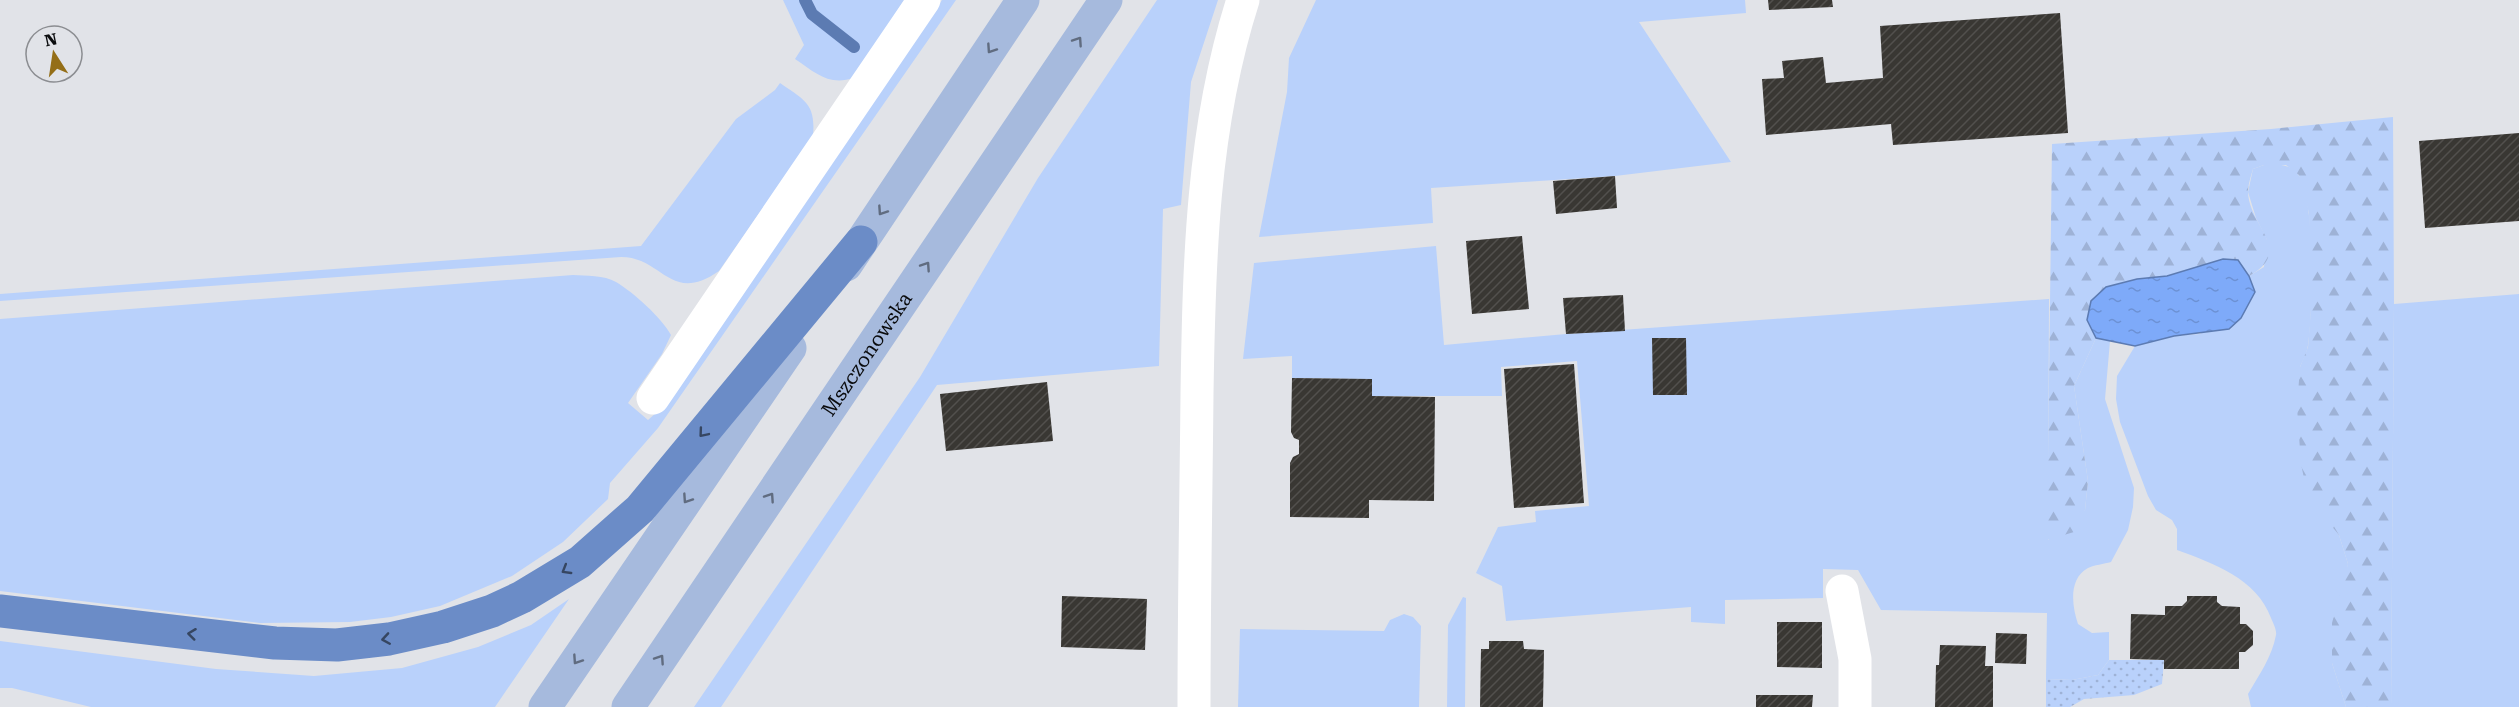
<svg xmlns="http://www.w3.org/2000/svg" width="2519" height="707" font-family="'Roboto Serif',serif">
<defs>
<pattern id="forest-firs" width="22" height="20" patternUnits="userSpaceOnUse" patternTransform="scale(1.5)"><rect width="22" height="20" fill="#b9d1fb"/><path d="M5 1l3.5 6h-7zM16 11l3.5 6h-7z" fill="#9eb2d6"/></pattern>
<pattern id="garden-dots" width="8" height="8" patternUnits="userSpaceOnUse" patternTransform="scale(1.5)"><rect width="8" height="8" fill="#b9d1fb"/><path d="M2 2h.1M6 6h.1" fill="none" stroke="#9eb2d6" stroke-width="1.8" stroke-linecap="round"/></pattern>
<pattern id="water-ripples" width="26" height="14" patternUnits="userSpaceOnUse" patternTransform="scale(1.5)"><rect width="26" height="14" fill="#7eaaf9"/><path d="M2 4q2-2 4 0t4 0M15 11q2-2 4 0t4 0" fill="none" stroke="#6c91d4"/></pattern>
<pattern id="building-hatch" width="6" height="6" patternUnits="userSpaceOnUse" patternTransform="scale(1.5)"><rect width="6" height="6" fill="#393733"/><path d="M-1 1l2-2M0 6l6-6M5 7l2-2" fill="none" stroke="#52504d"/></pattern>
</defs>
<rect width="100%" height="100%" fill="#e1e3e8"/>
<g fill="#b9d1fb">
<path d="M783,0H904L854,78C828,86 816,73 795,59L804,45Z"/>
<path d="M942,0H956L658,428L610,483L608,499L563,542L512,576L440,606L391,617L350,622L260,623L0,591V319L573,275C586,276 604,275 616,282C633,292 662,318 671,335L662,354L628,403L648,420L665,405Z"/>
<path d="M1157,0H1218L1191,82L1181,205L1163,209L1159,366L937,385L721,707H694L920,377L1038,178Z"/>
<path d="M1316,0H1745L1746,13L1639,22L1731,162L1615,176L1431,188L1433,223L1259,237L1287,92L1289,58Z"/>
<path d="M780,83C804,100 816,103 813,136L719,271C670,305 663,257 621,257L0,301V294L641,246L736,119L775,90Z"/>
<path d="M2264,165C2277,165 2289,163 2298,174C2316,197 2313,315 2308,345C2307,353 2303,360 2300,367L2326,517L2339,535L2348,564L2332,663L2346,707H2251L2248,694C2259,675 2272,657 2276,635C2277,630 2273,623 2271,618C2257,579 2213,563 2177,550V529L2172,520L2156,510L2148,496L2120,422L2116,399L2117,376L2135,346L2174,336L2200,334L2255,292L2249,276L2264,267L2267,240L2256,218L2248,192L2253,169Z"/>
<path d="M1436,246L1444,345L1566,334L2049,299L2048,540L2085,510L2088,481L2074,386L2096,338L2110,341L2105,399L2134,488L2133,507L2128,530L2111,562C2104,564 2094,565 2088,568C2068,579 2072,606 2078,624L2092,633L2109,632V660L2098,675L2072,680L2046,679L2047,613L1881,610L1858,570L1823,569V598L1725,600V624L1691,622V607L1506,621L1502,586L1476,573L1498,527L1536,522L1535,511L1589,506L1577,361L1501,367L1502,396H1372L1371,379L1292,378V356L1243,359L1254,263Z"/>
<path d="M2519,294V707H2391L2394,304Z"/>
<path d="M1463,597L1466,598L1465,707H1447L1448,625Z"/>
<path d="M569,599L495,707H91L12,688H0V641L216,669L314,676L402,668L478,647L531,625Z"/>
<path d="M1404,614L1413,617L1421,626L1419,707H1238L1240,629L1384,631L1390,620Z"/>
</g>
<path fill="url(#forest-firs)" d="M2393,117L2394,304L2391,707H2346L2332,663V623L2348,564L2339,535L2308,497L2301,464L2297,407L2300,367L2308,347L2311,308L2309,213L2299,175L2286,165H2264L2253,169C2251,176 2248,185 2248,192C2249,227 2295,250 2249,276L2238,261L2223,259L2167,276L2137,279L2106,287L2087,320L2096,338L2074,386L2088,481L2085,510L2074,532L2047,540L2052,144L2271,129Z"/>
<path fill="url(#garden-dots)" d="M2109,660H2164L2162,684L2134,695L2084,699L2070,707H2046V679L2072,680L2098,675Z"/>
<path fill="url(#water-ripples)" stroke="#5c7bb2" stroke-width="1.5" d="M2223,259L2238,260L2249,276L2255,292L2241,318L2229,329L2174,336L2135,346L2096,338L2087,320L2091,301L2106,287L2137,279L2167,276Z"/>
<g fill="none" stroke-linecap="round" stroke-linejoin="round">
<path stroke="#5c7bb2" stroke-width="12" d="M805,0L812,14L854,47"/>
</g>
<g fill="url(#building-hatch)">
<path d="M1768,0H1832L1833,7L1769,10Z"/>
<path d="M2060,13L2068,133L1893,145L1891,124L1766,135L1762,79L1784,78L1782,61L1823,57L1826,83L1883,78L1880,26Z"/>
<path d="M2519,133V221L2425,228L2419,141Z"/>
<path d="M1615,176L1617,208L1556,214L1553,181Z"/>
<path d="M1522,236L1529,309L1472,314L1466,241Z"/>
<path d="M1623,295L1625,331L1566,334L1563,298Z"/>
<path d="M1652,338H1686L1687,395H1653Z"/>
<path d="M1574,364L1584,503L1514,508L1504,369Z"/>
<path d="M1292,378L1372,379V396L1435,397L1434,501L1369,500V518L1290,517V463L1293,457L1299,454V440L1294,438L1291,432Z"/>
<path d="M1047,382L1053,441L946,451L940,394Z"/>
<path d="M1062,596L1147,599L1145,650L1061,647Z"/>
<path d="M2187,596H2217V602L2222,606L2240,607V624H2246L2253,631V645L2245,652H2239V669H2164V660L2130,659L2131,614L2165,615V606H2182L2187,601Z"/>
<path d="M1777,622H1822V668L1777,667Z"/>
<path d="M1996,633L2027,634L2026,664L1995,663Z"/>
<path d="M1489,641H1523L1524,649L1544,650L1543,707H1480L1481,649H1489Z"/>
<path d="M1940,645L1986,646L1985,666H1993V707H1935L1936,665H1939Z"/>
<path d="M1756,695H1813L1812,707H1756Z"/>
</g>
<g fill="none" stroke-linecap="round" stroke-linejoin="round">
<g stroke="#fff" stroke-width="33">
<path d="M653,398L924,0"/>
<path d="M1842,591L1855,659V707"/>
<path d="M1194,707C1194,603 1196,499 1197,394C1199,261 1202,128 1243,0"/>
</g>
<g stroke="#a6badd" stroke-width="33">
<path d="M846,265L1023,0"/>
<path d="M545,707L790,348"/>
<path id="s1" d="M628,707L1106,0"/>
</g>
<path stroke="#6b8cc7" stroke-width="33" d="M0,611L275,643L337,645L389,639L443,627L492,611L522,597L580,562L640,509L861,242"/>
</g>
<defs><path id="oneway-chevron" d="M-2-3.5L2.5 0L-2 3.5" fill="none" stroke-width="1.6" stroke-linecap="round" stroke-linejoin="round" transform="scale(1.5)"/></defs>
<g stroke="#606c80">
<use href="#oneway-chevron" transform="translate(1078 41) rotate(-56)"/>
<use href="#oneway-chevron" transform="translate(991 49) rotate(124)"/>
<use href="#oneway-chevron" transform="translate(882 211) rotate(124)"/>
<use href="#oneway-chevron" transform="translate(926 266) rotate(-56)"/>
<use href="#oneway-chevron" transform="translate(770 497) rotate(-56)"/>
<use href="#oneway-chevron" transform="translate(687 499) rotate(124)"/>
<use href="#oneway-chevron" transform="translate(660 659) rotate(-56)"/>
<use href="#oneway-chevron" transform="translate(577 660) rotate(124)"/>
</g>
<g stroke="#364661">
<use href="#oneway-chevron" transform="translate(703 433) rotate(130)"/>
<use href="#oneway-chevron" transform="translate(566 570) rotate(149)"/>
<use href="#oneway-chevron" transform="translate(192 634) rotate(-173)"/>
<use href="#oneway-chevron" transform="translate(386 639) rotate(171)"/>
</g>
<g text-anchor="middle" stroke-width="6" stroke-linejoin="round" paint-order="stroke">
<g font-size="20" fill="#0b0c0e" stroke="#e1e3e8">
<text dy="7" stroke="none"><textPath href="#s1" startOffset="426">Mszczonowska</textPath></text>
</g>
</g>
<g transform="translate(54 54) rotate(348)"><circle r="28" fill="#e1e3e8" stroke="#8b8d91" stroke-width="1.5"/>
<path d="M0-4.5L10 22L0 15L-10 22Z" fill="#946e17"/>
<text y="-9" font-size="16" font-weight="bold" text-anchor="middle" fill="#0b0c0e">N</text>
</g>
</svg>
